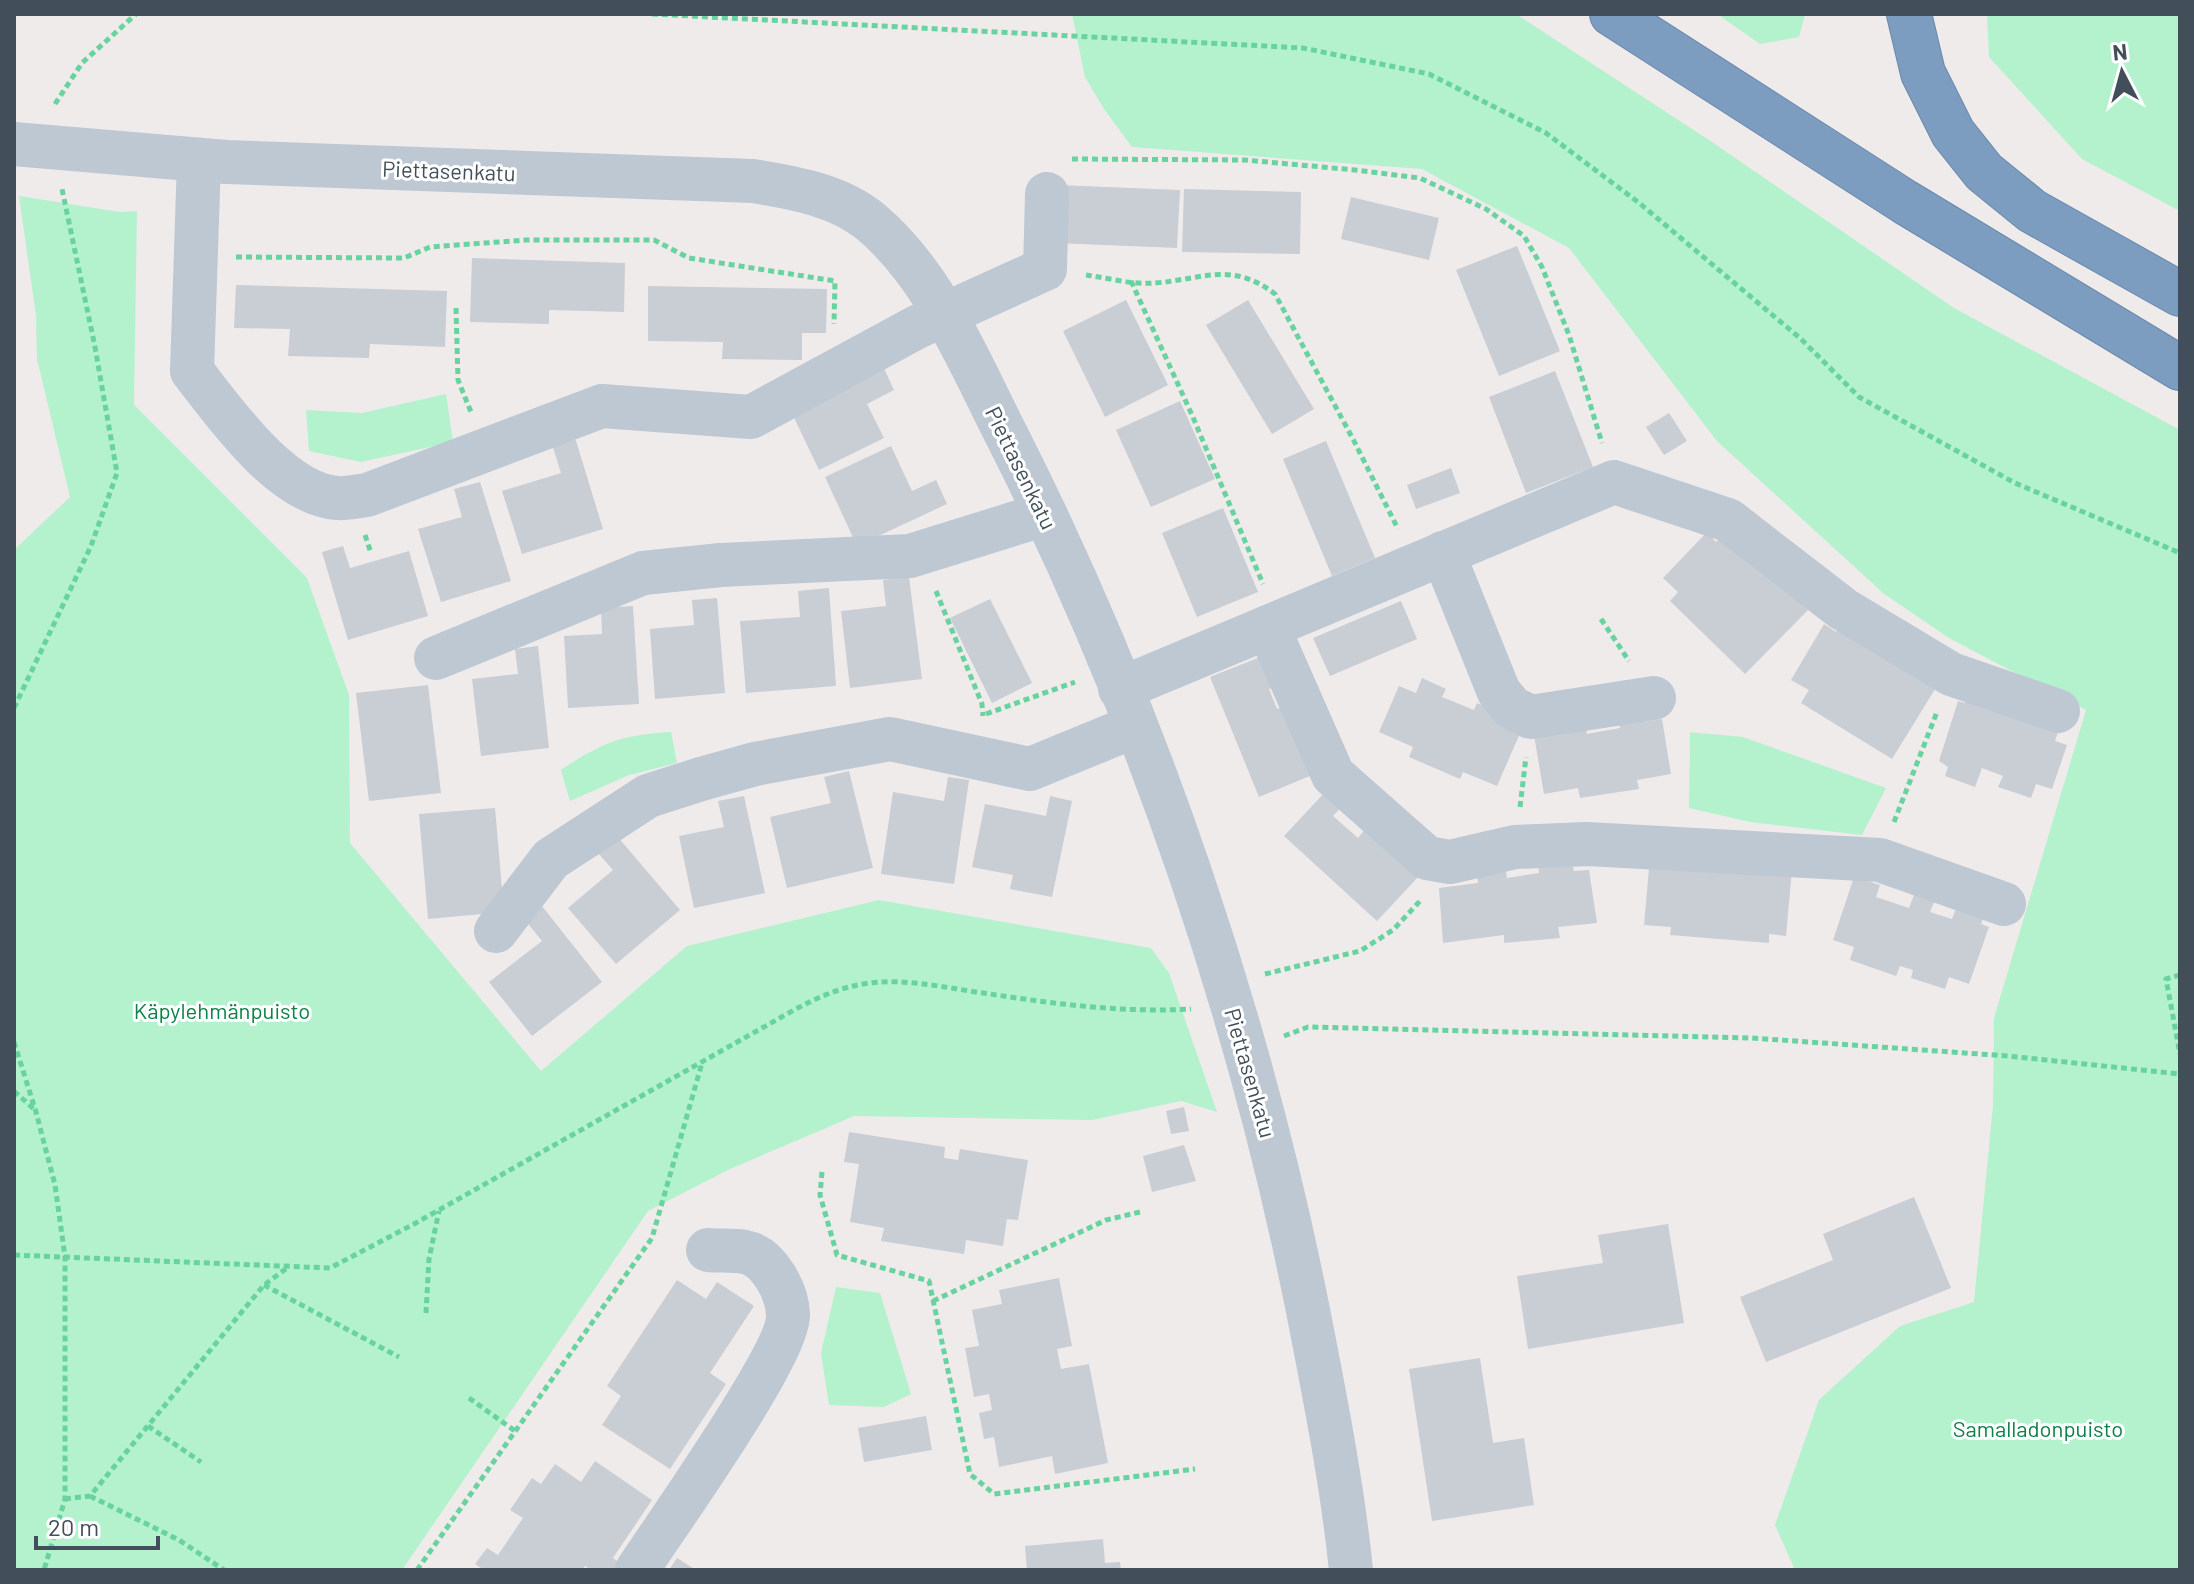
<svg xmlns="http://www.w3.org/2000/svg" width="2194" height="1584" font-family="Barlow,sans-serif">
<rect width="100%" height="100%" fill="#efebeb"/>
<g fill="#b3f2cc">
<path d="M1072,14H1516L1712,142L1954,308L2180,430V1570H1795L1775,1525L1819,1400L1900,1326L1974,1302L1993,1105L1994,1018L2086,710L1949,638L1883,593L1717,441L1569,248L1422,169L1132,147L1104,109L1085,77Z"/>
<path d="M1717,14H1805L1799,37L1760,44Z"/>
<path d="M1987,14H2180V211L2082,159L1989,57Z"/>
<path d="M19,196L120,212L137,211L134,405L307,578L349,695L350,843L541,1071L687,946L879,900L1151,948L1169,973L1217,1112L1181,1101L1092,1120L854,1116L730,1169L648,1211L402,1570H14V550L70,497L37,359L36,316Z"/>
<path d="M446,394L453,442L361,462L309,451L306,410L362,413Z"/>
<path d="M671,732L677,763L629,775L570,801L561,770C603,742 621,735 671,732Z"/>
<path d="M1690,732L1743,737L1886,788L1862,835L1750,822L1689,808Z"/>
<path d="M836,1287L880,1293L911,1394L884,1407L829,1405L821,1353Z"/>
</g>
<g fill="#c9cdd4">
<path d="M1058,185L1180,190L1177,248L1056,243Z"/>
<path d="M1184,189L1301,192L1300,254L1182,252Z"/>
<path d="M1351,197L1439,218L1429,260L1341,239Z"/>
<path d="M1517,246L1560,351L1499,376L1456,270Z"/>
<path d="M472,258L625,263L624,312L549,310V324L470,322Z"/>
<path d="M236,285L447,291L445,347L370,344L369,358L288,356L290,329L234,328Z"/>
<path d="M648,286L827,289L826,333H802V360L722,359L723,342L648,341Z"/>
<path d="M1126,300L1168,385L1105,417L1063,331Z"/>
<path d="M1248,300L1314,409L1272,434L1206,325Z"/>
<path d="M881,362L894,390L867,404L884,438L819,470L789,407Z"/>
<path d="M1555,371L1593,467L1526,493L1489,397Z"/>
<path d="M1180,401L1215,479L1151,507L1116,430Z"/>
<path d="M1669,413L1687,441L1664,455L1646,427Z"/>
<path d="M573,431L603,529L522,554L502,491L561,473L550,438Z"/>
<path d="M1326,441L1375,558L1332,576L1283,459Z"/>
<path d="M891,446L912,491L936,480L947,504L857,546L825,477Z"/>
<path d="M1451,468L1460,493L1416,509L1407,485Z"/>
<path d="M480,482L511,581L441,602L418,529L462,517L454,489Z"/>
<path d="M1223,508L1258,592L1197,617L1162,533Z"/>
<path d="M1728,530L1809,609L1745,674L1670,601L1678,592L1663,578L1707,532L1716,542Z"/>
<path d="M343,546L350,568L409,551L428,616L348,640L322,552Z"/>
<path d="M909,577L922,679L850,688L841,611L886,606L883,580Z"/>
<path d="M829,588L836,686L746,693L740,621L800,617L798,591Z"/>
<path d="M717,598L725,693L655,699L650,629L694,625L692,600Z"/>
<path d="M990,599L1032,683L992,703L950,618Z"/>
<path d="M1401,601L1417,639L1330,676L1313,638Z"/>
<path d="M633,606L639,704L568,708L564,636L602,634L601,608Z"/>
<path d="M1842,621L1940,681L1892,759L1801,703L1809,690L1791,680L1824,624L1836,632Z"/>
<path d="M538,646L549,748L481,756L472,679L518,674L515,649Z"/>
<path d="M1268,654L1281,684L1269,689L1277,709L1289,705L1317,773L1259,797L1210,677Z"/>
<path d="M1422,678L1446,689L1442,697L1474,710L1477,703L1507,716L1521,731L1497,786L1463,772L1460,779L1409,757L1413,747L1379,732L1399,686L1416,693Z"/>
<path d="M428,685L441,793L369,801L356,693Z"/>
<path d="M1969,692L2061,723L2055,741L2067,745L2052,789L2036,784L2031,798L1998,787L2003,776L1982,768L1975,787L1945,776L1948,767L1939,761L1958,701L1965,703Z"/>
<path d="M1642,708L1645,722L1662,719L1671,774L1637,780L1639,789L1580,798L1578,788L1544,794L1534,735L1584,715L1587,734L1620,728L1618,712Z"/>
<path d="M849,771L873,868L787,888L770,817L831,803L824,777Z"/>
<path d="M948,777L969,780L954,884L881,874L893,792L944,801Z"/>
<path d="M1327,790L1343,805L1333,816L1358,838L1367,827L1420,875L1377,921L1284,836Z"/>
<path d="M744,796L765,893L694,908L679,836L724,827L718,801Z"/>
<path d="M1050,796L1072,801L1052,897L1010,889L1013,875L972,867L985,804L1046,816Z"/>
<path d="M495,808L504,912L428,919L419,814Z"/>
<path d="M617,836L680,910L616,964L568,908L613,870L597,852Z"/>
<path d="M1570,857L1574,871L1589,870L1597,923L1558,927L1560,938L1504,943V935L1443,943L1439,888L1478,883L1476,869L1505,864L1507,878L1539,873L1538,861Z"/>
<path d="M1650,857L1792,869L1786,936L1769,934V943L1670,935L1671,927L1644,925Z"/>
<path d="M1854,877L1880,885L1876,897L1909,908L1914,895L1934,902L1930,912L1952,919L1957,906L1984,915L1981,924L1989,927L1969,984L1949,977L1945,989L1911,978L1913,970L1900,966L1896,976L1850,960L1854,947L1833,940Z"/>
<path d="M538,901L602,982L532,1036L489,982L542,941L521,915Z"/>
<path d="M1184,1107L1189,1131L1171,1134L1166,1111Z"/>
<path d="M849,1132L945,1147L944,1158L958,1160L960,1149L1028,1160L1018,1220L1007,1219L1003,1246L966,1240L964,1254L881,1241L884,1228L850,1222L859,1164L844,1162Z"/>
<path d="M1184,1145L1196,1181L1152,1192L1143,1156Z"/>
<path d="M1914,1197L1951,1288L1766,1362L1740,1297L1833,1260L1823,1234Z"/>
<path d="M1668,1224L1684,1323L1528,1349L1517,1276L1603,1263L1598,1235Z"/>
<path d="M1059,1278L1072,1346L1057,1349L1061,1369L1089,1364L1108,1463L1055,1474L1052,1456L999,1467L994,1437L984,1439L979,1413L992,1410L989,1394L974,1397L965,1348L979,1346L972,1310L1002,1304L999,1290Z"/>
<path d="M677,1280L706,1299L717,1282L754,1306L710,1373L726,1384L670,1469L602,1425L621,1396L607,1386Z"/>
<path d="M1480,1358L1493,1443L1524,1438L1534,1505L1432,1521L1409,1369Z"/>
<path d="M926,1416L932,1450L864,1462L858,1428Z"/>
<path d="M595,1461L652,1500L613,1558L624,1566L621,1570H591L585,1566L582,1570H484L475,1564L487,1548L498,1555L523,1518L510,1510L532,1478L541,1484L555,1464L581,1482Z"/>
<path d="M1103,1539L1105,1563L1120,1562L1121,1570H1027L1025,1546Z"/>
<path d="M677,1558L696,1570H669Z"/>
</g>
<g fill="none" stroke-linecap="round" stroke-linejoin="round">
<defs>
<g id="highway">
<path d="M1612,14L1905,202L2180,368"/>
<path d="M1909,14L1923,73L1953,133L1984,172L2032,211L2180,294"/>
</g>
</defs>
<use href="#highway" stroke="#6988ac" stroke-width="46"/>
<g stroke="#69d3a0" stroke-width="5" stroke-dasharray="6 4" stroke-linecap="butt">
<path d="M652,14L1303,48L1429,74L1546,133L1638,202L1801,339L1859,397L2015,483L2180,553"/>
<path d="M55,104L82,63L136,14"/>
<path d="M1072,159L1245,160L1355,170L1420,178L1486,209L1524,236L1542,267L1569,335L1602,443"/>
<path d="M236,257L404,258L430,247L526,240H654L689,258L835,281L834,324"/>
<path d="M1086,275C1108,278 1133,285 1155,283C1204,279 1232,261 1275,294L1354,441L1398,529"/>
<path d="M1131,281L1192,415L1263,584"/>
<path d="M456,308L458,380L471,412"/>
<path d="M365,535L371,553"/>
<path d="M936,591L982,704L983,716"/>
<path d="M1601,619L1629,661"/>
<path d="M14,708L91,546L117,473L95,347L62,189"/>
<path d="M986,714L1075,682"/>
<path d="M1520,807L1526,757"/>
<path d="M1894,822L1937,712"/>
<path d="M1265,974L1360,951L1393,930L1421,900"/>
<path d="M2180,975L2166,979L2180,1054"/>
<path d="M1284,1036L1308,1027L1752,1038L2008,1056L2180,1074"/>
<path d="M14,1042L36,1112L55,1185L65,1257V1499L44,1570"/>
<path d="M14,1091L36,1111"/>
<path d="M822,1172L820,1195L837,1255L929,1281L970,1474L994,1494L1195,1469"/>
<path d="M14,1255L330,1268L414,1224L794,1010C818,997 841,987 869,983C908,978 951,989 990,994C1055,1004 1125,1013 1191,1009"/>
<path d="M264,1285L399,1357"/>
<path d="M933,1301L1106,1220L1140,1212"/>
<path d="M426,1313L429,1259L439,1211"/>
<path d="M469,1398L515,1431"/>
<path d="M148,1426L201,1462"/>
<path d="M90,1496L179,1540L224,1570"/>
<path d="M65,1499L90,1496L264,1285L287,1268"/>
<path d="M417,1570L652,1238L702,1063"/>
</g>
<g stroke="#bdc8d3" stroke-width="44">
<path d="M14,144L226,162L753,181C795,188 838,195 871,222C935,276 969,362 1006,434C1148,714 1254,1028 1313,1336C1328,1413 1343,1492 1351,1570"/>
<path d="M199,160L192,371C223,411 281,494 337,498C346,499 358,496 367,495L602,406L751,417L917,327L1045,269L1047,194"/>
<path d="M1443,553L1499,692L1512,708L1531,717L1654,698"/>
<path d="M1268,627L1333,775L1427,858L1450,862L1515,847L1587,844L1880,860L2004,904"/>
<path d="M436,658L643,573L721,565L910,556L1045,514"/>
<path d="M1120,689L1614,482L1728,520L1843,609L1951,674L2058,711"/>
<path d="M496,931L551,859L648,796L701,779L755,764L890,739L1030,769L1135,726"/>
<path d="M637,1570C665,1527 790,1353 788,1314C787,1291 769,1257 745,1252C734,1250 720,1251 708,1250"/>
</g>
<use href="#highway" stroke="#7d9dc0" stroke-width="44"/>
</g>
<g text-anchor="middle" stroke-width="6" stroke-linejoin="round" paint-order="stroke">
<g font-size="22" fill="#424f5a" stroke="#fff">
<text transform="translate(449 171) rotate(2)" y="8">Piettasenkatu</text>
<text transform="translate(1021 468) rotate(64)" y="8">Piettasenkatu</text>
<text transform="translate(1250 1073) rotate(74)" y="8">Piettasenkatu</text>
</g>
<g font-size="22" fill="#0e8149" stroke="#fff">
<text x="222" y="1019">Käpylehmänpuisto</text>
<text x="2038" y="1437">Samalladonpuisto</text>
</g>
</g>
<rect width="2194" height="1584" fill="none" stroke="#424f5a" stroke-width="32"/>
<g transform="translate(2122 72) rotate(354)" stroke="#ffffff" stroke-width="6" paint-order="stroke">
<path d="M0-6L14 30L0 20L-14 30Z" fill="#424f5a"/>
<text y="-12" font-size="22" font-weight="bold" text-anchor="middle" fill="#424f5a">N</text>
</g>
<path d="M36 1536v12h122v-12" fill="none" stroke="#424f5a" stroke-width="4"/>
<text x="48" y="1536" font-size="24" fill="#424f5a" stroke="#ffffff" stroke-width="6" paint-order="stroke">20 m</text>
</svg>
